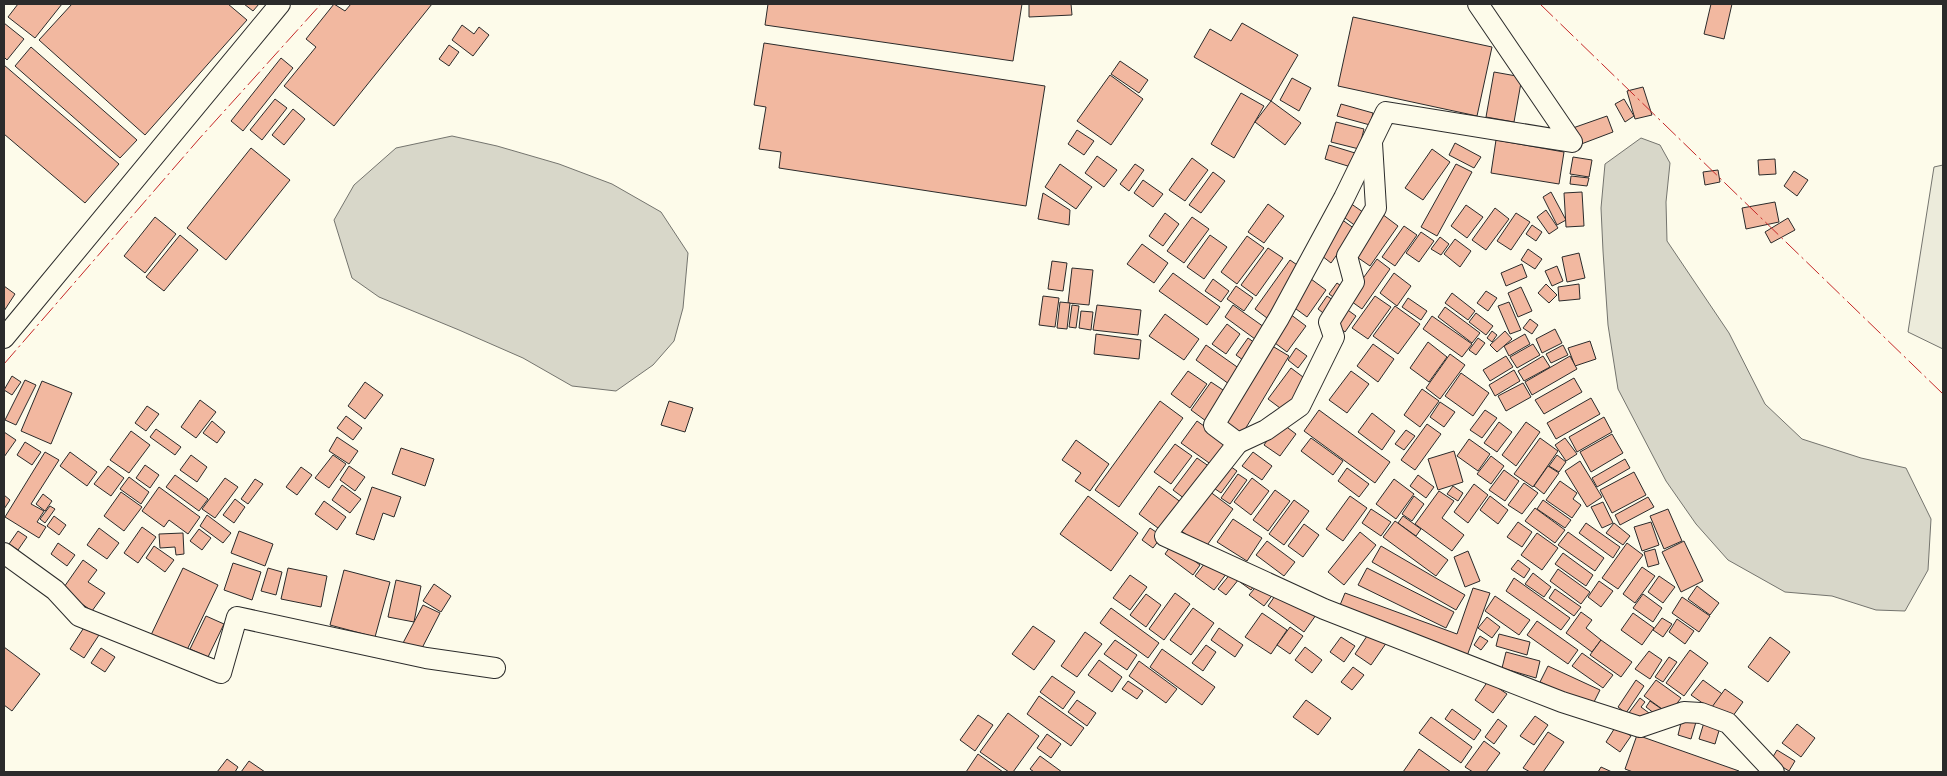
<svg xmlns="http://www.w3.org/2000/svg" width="1947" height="776" font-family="Figtree,sans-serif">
<rect width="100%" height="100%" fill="#fdfbea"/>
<path fill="#ecebdb" stroke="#74746e" d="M1943,165V349L1908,332L1934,167Z"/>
<g fill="#d8d7c9" stroke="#74746e">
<path d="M452,136L497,146L559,164L612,184L661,212L688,253L683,308L674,341L653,365L616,391L572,386L523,358L459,330L379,297L352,278L334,220L354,185L396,148Z"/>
<path d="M1641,138L1660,145L1670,163L1666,202L1667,241L1729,333L1765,404L1802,439L1861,458L1906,468L1931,519L1928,570L1905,611L1876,610L1832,596L1785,592L1728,560L1696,524L1666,481L1618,389L1608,325L1603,251L1601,208L1605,164Z"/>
</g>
<g fill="#f2b8a0" stroke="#2b2b2b">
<path d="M18,4H62L35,38L8,17Z"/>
<path d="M72,4H228L247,20L145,135L39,40Z"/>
<path d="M244,4H259L253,11Z"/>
<path d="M334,4L345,11L351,4H432L334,126L284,86L316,47L306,39Z"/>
<path d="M768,4H1022L1013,61L765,25Z"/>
<path d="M1029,4H1071L1072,15L1029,17Z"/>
<path d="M1711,4H1732L1724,39L1704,34Z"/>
<path d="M1353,17L1492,47L1477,116L1338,86Z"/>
<path d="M4,23L24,39L7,60L4,57Z"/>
<path d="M1242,23L1298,55L1271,101L1194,57L1210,29L1231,41Z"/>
<path d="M462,25L474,34L479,27L489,35L473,56L452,40Z"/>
<path d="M764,43L1045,86L1026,206L779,168L781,152L759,149L766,107L754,105Z"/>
<path d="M449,45L459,52L449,66L439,59Z"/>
<path d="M31,47L137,140L120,158L15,66Z"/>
<path d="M281,58L293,68L243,131L231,121Z"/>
<path d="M1120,61L1148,80L1139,93L1111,74Z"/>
<path d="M4,65L119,164L85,203L4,134Z"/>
<path d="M1494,72L1522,77L1514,122L1486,117Z"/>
<path d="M1110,75L1143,99L1111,145L1077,121Z"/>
<path d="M1292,78L1311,88L1299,111L1280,100Z"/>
<path d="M1643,87L1652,115L1635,119L1627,91Z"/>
<path d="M1241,93L1264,106L1234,158L1211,144Z"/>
<path d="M275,99L287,108L262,140L250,130Z"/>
<path d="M1624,99L1634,116L1625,122L1615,104Z"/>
<path d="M1271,101L1301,123L1285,145L1255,122Z"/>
<path d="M1341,104L1373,113L1370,125L1337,116Z"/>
<path d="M293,109L305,119L284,145L272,135Z"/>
<path d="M1607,116L1613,132L1576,146L1570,129Z"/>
<path d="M1336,122L1364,129L1359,149L1331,142Z"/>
<path d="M1077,130L1094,141L1084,155L1068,144Z"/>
<path d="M1496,140L1564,152L1559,184L1491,173Z"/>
<path d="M1455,143L1481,157L1474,168L1449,155Z"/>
<path d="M1329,145L1355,153L1351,167L1325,159Z"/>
<path d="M251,148L290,180L226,260L187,228Z"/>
<path d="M1432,149L1450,162L1423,200L1405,188Z"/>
<path d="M1097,156L1117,170L1104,187L1085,173Z"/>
<path d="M1573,157L1592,160L1589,177L1570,174Z"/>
<path d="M1192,158L1208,170L1185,201L1169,190Z"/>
<path d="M1775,159L1776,174L1759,175L1758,160Z"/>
<path d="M1060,164L1092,187L1076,209L1045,187Z"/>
<path d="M1135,164L1144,170L1129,191L1120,184Z"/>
<path d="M1456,164L1472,172L1437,236L1421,227Z"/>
<path d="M1718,170L1720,182L1705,185L1703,172Z"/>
<path d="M1794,171L1808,180L1797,196L1784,186Z"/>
<path d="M1213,172L1225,181L1201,213L1189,205Z"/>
<path d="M1571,176L1589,178L1587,186L1570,184Z"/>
<path d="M1143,180L1163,194L1153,207L1134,193Z"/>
<path d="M1551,192L1566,220L1557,225L1543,197Z"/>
<path d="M1582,192L1584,226L1566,227L1564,193Z"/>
<path d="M1043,193L1070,210L1069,225L1038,219Z"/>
<path d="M1775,202L1779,222L1746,229L1742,208Z"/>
<path d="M1350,203L1370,217L1361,230L1341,215Z"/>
<path d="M1268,204L1284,216L1264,243L1248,232Z"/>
<path d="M1466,205L1483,217L1467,238L1451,226Z"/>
<path d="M1495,208L1509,219L1486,250L1472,240Z"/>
<path d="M1546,210L1558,228L1549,234L1537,217Z"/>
<path d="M1165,213L1179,224L1163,246L1149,236Z"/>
<path d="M1516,213L1530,222L1511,250L1497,241Z"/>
<path d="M1382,214L1398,226L1370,266L1354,255Z"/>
<path d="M155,217L176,234L145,273L124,256Z"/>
<path d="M1192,217L1209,229L1184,263L1167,251Z"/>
<path d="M1788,218L1795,230L1771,243L1765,232Z"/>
<path d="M1341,219L1355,229L1331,263L1317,252Z"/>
<path d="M1532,225L1542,232L1536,241L1526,234Z"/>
<path d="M1404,226L1417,235L1395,266L1382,257Z"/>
<path d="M1421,232L1434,241L1419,262L1406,253Z"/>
<path d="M180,235L198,250L164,291L146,277Z"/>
<path d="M1210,235L1227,247L1204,279L1187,267Z"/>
<path d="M1247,236L1264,248L1237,284L1221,272Z"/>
<path d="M1440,237L1449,244L1441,255L1431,249Z"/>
<path d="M1455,239L1471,251L1460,267L1444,254Z"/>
<path d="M1142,244L1168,263L1154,283L1127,264Z"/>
<path d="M1268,248L1283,258L1256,296L1241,285Z"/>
<path d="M1528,249L1542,259L1535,269L1521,260Z"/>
<path d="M1579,253L1585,278L1567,282L1562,257Z"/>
<path d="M1377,259L1390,269L1362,309L1348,299Z"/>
<path d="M1290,260L1303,269L1267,318L1255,309Z"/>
<path d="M1052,261L1067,263L1063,291L1048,289Z"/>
<path d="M1522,264L1527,277L1506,286L1501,273Z"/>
<path d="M1557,266L1563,281L1552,286L1545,271Z"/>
<path d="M1072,268L1093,270L1089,305L1068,303Z"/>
<path d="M1173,273L1220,307L1207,325L1159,291Z"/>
<path d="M1394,273L1411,286L1397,306L1380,293Z"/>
<path d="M1213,279L1229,291L1221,302L1205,291Z"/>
<path d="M1311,279L1326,290L1307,317L1292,306Z"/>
<path d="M1337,283L1348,291L1340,302L1329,294Z"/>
<path d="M1546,284L1557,295L1549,303L1538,293Z"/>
<path d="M1579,284L1580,299L1559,301L1558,287Z"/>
<path d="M4,286L15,294L4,311Z"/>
<path d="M1236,286L1253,298L1244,311L1227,299Z"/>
<path d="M1521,287L1532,311L1518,317L1508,293Z"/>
<path d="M1486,291L1497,298L1488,311L1477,303Z"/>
<path d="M1452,293L1475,311L1468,320L1445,303Z"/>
<path d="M1043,296L1059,298L1055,327L1039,325Z"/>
<path d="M1327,296L1336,302L1327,316L1318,309Z"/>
<path d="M1375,296L1391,307L1368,339L1352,328Z"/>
<path d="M1408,298L1427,311L1421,320L1402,307Z"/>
<path d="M1060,302L1070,303L1067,329L1057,328Z"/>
<path d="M1509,302L1521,330L1510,334L1498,306Z"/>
<path d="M1072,305L1079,306L1076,328L1069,327Z"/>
<path d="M1097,305L1141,310L1138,335L1093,330Z"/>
<path d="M1233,305L1264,327L1255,339L1225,317Z"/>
<path d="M1395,306L1420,324L1398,354L1373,336Z"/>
<path d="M1445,307L1480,333L1472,343L1438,317Z"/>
<path d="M1345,308L1356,316L1345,332L1334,324Z"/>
<path d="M1081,311L1093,312L1091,330L1079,328Z"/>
<path d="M1476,313L1493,326L1486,335L1469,322Z"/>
<path d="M1165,314L1199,339L1184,360L1149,336Z"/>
<path d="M1290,314L1306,326L1287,352L1271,340Z"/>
<path d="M1432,316L1472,344L1462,357L1423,329Z"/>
<path d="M1530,319L1538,325L1532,334L1523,328Z"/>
<path d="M1227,324L1240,334L1226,354L1212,344Z"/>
<path d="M1555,329L1562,343L1542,353L1536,339Z"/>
<path d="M1492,331L1497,335L1492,342L1487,338Z"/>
<path d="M1505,331L1512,339L1497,352L1490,345Z"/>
<path d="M1096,334L1141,340L1139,359L1094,354Z"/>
<path d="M1525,334L1530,344L1509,356L1504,346Z"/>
<path d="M1248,338L1255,343L1243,360L1236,355Z"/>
<path d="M1478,338L1485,343L1476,355L1469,350Z"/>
<path d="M1590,341L1596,359L1575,366L1568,348Z"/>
<path d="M1428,342L1447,357L1429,382L1410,368Z"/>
<path d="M1269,344L1289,356L1241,436L1220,424Z"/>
<path d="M1373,344L1394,359L1378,382L1357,366Z"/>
<path d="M1533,344L1540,355L1517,368L1510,357Z"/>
<path d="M1206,345L1240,369L1229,384L1196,360Z"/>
<path d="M1563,345L1568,355L1551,363L1546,354Z"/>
<path d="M1296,348L1307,356L1298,368L1288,360Z"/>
<path d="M1450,354L1465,365L1440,399L1426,388Z"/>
<path d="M1506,356L1513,367L1490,381L1483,370Z"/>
<path d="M1543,356L1550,367L1524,381L1518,371Z"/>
<path d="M1570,356L1577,369L1532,395L1525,382Z"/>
<path d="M1291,368L1307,380L1284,411L1268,399Z"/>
<path d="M1514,370L1520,381L1495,396L1489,385Z"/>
<path d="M1188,371L1207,384L1190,408L1171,394Z"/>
<path d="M1351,371L1369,384L1347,413L1329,400Z"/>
<path d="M1461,373L1489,393L1473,416L1445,396Z"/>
<path d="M12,376L21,382L12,395L4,390Z"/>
<path d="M1574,378L1582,392L1544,414L1535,400Z"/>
<path d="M25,380L36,385L16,425L5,420Z"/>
<path d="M42,381L72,393L51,444L21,431Z"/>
<path d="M365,382L383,395L365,419L348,406Z"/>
<path d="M1211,382L1226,392L1206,421L1191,410Z"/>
<path d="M1523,383L1531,397L1506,411L1498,396Z"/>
<path d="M1422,389L1439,401L1420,427L1404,415Z"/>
<path d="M1591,398L1600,414L1556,439L1547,423Z"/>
<path d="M200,400L216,412L196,438L181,427Z"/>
<path d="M669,401L693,408L685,432L661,425Z"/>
<path d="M1160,401L1183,418L1119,507L1095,490Z"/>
<path d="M1440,402L1455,412L1444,427L1430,417Z"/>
<path d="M147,406L159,414L146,431L135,423Z"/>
<path d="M1319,410L1390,462L1375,483L1304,431Z"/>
<path d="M1485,410L1497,418L1482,438L1470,430Z"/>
<path d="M1372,413L1395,431L1382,450L1358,432Z"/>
<path d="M346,416L362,428L353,440L337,428Z"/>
<path d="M1604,417L1612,432L1577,452L1569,437Z"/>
<path d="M212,421L225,432L217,443L203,433Z"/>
<path d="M1197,421L1228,443L1212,465L1181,443Z"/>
<path d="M1280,422L1296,434L1280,456L1264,445Z"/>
<path d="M1499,422L1512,432L1497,452L1484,443Z"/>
<path d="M1526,422L1540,432L1516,466L1502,455Z"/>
<path d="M1427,424L1441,434L1415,470L1401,460Z"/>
<path d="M156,429L181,447L175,455L150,437Z"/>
<path d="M1406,430L1415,436L1404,450L1395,444Z"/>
<path d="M131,431L150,445L129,473L110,460Z"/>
<path d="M4,432L16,440L4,457Z"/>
<path d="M1612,434L1623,453L1591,472L1580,452Z"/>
<path d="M337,437L358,451L349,464L329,451Z"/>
<path d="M1311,438L1343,461L1333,475L1301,451Z"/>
<path d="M1540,438L1558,451L1533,487L1514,474Z"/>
<path d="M1565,438L1577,454L1566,461L1555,445Z"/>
<path d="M1469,439L1490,454L1478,471L1457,456Z"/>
<path d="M1076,440L1109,464L1090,491L1075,481L1081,473L1062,460Z"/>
<path d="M25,442L41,452L32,465L17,455Z"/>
<path d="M1175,444L1192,456L1171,484L1154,472Z"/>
<path d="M401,448L434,459L425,486L392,474Z"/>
<path d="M1454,451L1463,482L1438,490L1428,459Z"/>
<path d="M45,452L59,460L31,504L44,511L37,522L46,527L39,538L5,517Z"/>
<path d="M70,452L97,472L87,486L60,466Z"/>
<path d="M1253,452L1272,466L1262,480L1242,466Z"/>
<path d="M191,455L207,467L197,482L180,470Z"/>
<path d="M333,455L346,464L329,488L315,478Z"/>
<path d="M1557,455L1566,462L1559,472L1549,466Z"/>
<path d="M1491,456L1504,466L1491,484L1477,474Z"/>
<path d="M1197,458L1213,469L1189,502L1173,490Z"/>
<path d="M1625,459L1630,468L1597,487L1592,478Z"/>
<path d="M1580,461L1602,497L1587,507L1565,471Z"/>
<path d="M1227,464L1237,471L1221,493L1211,486Z"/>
<path d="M145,465L159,475L150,488L136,478Z"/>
<path d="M108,466L124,478L111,496L94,484Z"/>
<path d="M349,466L365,477L355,491L340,480Z"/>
<path d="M1548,466L1559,473L1544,494L1534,486Z"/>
<path d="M301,467L312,475L297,495L286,487Z"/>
<path d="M1347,468L1369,484L1359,497L1338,481Z"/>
<path d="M1504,470L1519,481L1505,501L1489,490Z"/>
<path d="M1634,472L1646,495L1612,513L1600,490Z"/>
<path d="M1238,474L1247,480L1230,504L1221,498Z"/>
<path d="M175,475L208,499L199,511L166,487Z"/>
<path d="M1418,475L1434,487L1426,498L1410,486Z"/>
<path d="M129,477L149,492L141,504L120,489Z"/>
<path d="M225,478L238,487L215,518L202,509Z"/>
<path d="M1252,478L1269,491L1251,515L1234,502Z"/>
<path d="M255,479L263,484L248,504L241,499Z"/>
<path d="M1394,479L1414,494L1396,519L1376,504Z"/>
<path d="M1560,481L1577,493L1573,499L1581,505L1572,518L1546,500Z"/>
<path d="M1524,483L1538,493L1522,514L1508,505Z"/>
<path d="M1474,484L1488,495L1468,523L1454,512Z"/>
<path d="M342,485L361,499L350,513L332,500Z"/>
<path d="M1159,486L1182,503L1162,531L1139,514Z"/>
<path d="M1453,486L1463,493L1458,501L1447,494Z"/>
<path d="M159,487L200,517L188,534L169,520L164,527L142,511Z"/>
<path d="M372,487L401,497L394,517L383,513L374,540L356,534Z"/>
<path d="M1275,490L1290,501L1268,531L1253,520Z"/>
<path d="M1209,491L1233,509L1205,548L1180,530Z"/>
<path d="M1439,491L1454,501L1442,518L1464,535L1452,551L1415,524Z"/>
<path d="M121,492L142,507L124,531L104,516Z"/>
<path d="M43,494L52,501L45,511L36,504Z"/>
<path d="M4,495L10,500L4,509Z"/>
<path d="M1088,496L1138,533L1111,571L1060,534Z"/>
<path d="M1350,496L1367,508L1343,541L1326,529Z"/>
<path d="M1414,496L1424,504L1412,521L1402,514Z"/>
<path d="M1490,496L1508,510L1498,524L1480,510Z"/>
<path d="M1648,497L1654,507L1620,525L1615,515Z"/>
<path d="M235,499L245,507L234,523L223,515Z"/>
<path d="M1294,500L1309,511L1284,545L1269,534Z"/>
<path d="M1543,500L1571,520L1565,528L1537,509Z"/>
<path d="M324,501L346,517L337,530L315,514Z"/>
<path d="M1603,502L1613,523L1602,528L1591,507Z"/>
<path d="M50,506L55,509L45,523L40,519Z"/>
<path d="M1535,508L1565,530L1555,543L1525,521Z"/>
<path d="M1371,509L1391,522L1381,536L1362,523Z"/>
<path d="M1668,509L1682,541L1664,549L1650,516Z"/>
<path d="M207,515L231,533L223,543L200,526Z"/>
<path d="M54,516L66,525L59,535L47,526Z"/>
<path d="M1403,516L1421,529L1416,536L1398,523Z"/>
<path d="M1233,519L1262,538L1247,561L1217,542Z"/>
<path d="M1395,521L1448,560L1436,576L1383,537Z"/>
<path d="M1518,522L1532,532L1522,547L1507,537Z"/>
<path d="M1651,522L1659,545L1642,551L1634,527Z"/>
<path d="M1586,523L1620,547L1613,558L1579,533Z"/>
<path d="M1614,523L1630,536L1623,545L1606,533Z"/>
<path d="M1304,524L1319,535L1303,557L1288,546Z"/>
<path d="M142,527L156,537L138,563L124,553Z"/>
<path d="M99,528L119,543L107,559L87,545Z"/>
<path d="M1150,528L1162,536L1153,548L1142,540Z"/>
<path d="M199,529L211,538L202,550L190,541Z"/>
<path d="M18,531L27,537L18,550L9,544Z"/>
<path d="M239,531L273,544L265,566L231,553Z"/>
<path d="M1360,532L1376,545L1344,585L1328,572Z"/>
<path d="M1568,532L1604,558L1595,571L1558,545Z"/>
<path d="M183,533L184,554L176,555L175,547L160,548L159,534Z"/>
<path d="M1537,533L1558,548L1542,570L1521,555Z"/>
<path d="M1267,541L1295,562L1284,576L1256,555Z"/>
<path d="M1684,541L1703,581L1681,592L1662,552Z"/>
<path d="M58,543L75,555L67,566L51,554Z"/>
<path d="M1627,543L1643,555L1618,589L1602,578Z"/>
<path d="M1172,544L1200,565L1193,575L1165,554Z"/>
<path d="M154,546L174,560L165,572L146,558Z"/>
<path d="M1381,546L1465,595L1456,610L1372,562Z"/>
<path d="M1655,549L1659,564L1648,567L1644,552Z"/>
<path d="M1468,551L1480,581L1465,587L1454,557Z"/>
<path d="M1563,553L1593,575L1586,586L1555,564Z"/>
<path d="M1208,559L1227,573L1214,590L1195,576Z"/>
<path d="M83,560L97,570L88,582L105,593L92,611L62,590Z"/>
<path d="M1518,560L1530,569L1524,578L1511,569Z"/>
<path d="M233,563L261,572L252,600L224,590Z"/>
<path d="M1642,567L1655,576L1635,603L1623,594Z"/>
<path d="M183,568L218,585L186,652L151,635Z"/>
<path d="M268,568L282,572L276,595L261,591Z"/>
<path d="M288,568L327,576L321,607L281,599Z"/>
<path d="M1367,568L1454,612L1446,628L1358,585Z"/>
<path d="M1558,569L1590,592L1581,604L1550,581Z"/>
<path d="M344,570L390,582L375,637L330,625Z"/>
<path d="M1231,573L1239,579L1226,595L1218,589Z"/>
<path d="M1533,573L1551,587L1544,597L1525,584Z"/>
<path d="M1246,574L1257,582L1251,590L1240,582Z"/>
<path d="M1130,575L1147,587L1130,610L1113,598Z"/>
<path d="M1659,576L1675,587L1663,603L1648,592Z"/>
<path d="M1514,578L1570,618L1561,630L1506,591Z"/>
<path d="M396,580L421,586L414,622L388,617Z"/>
<path d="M1599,581L1613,591L1601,607L1588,597Z"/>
<path d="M1260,582L1274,593L1264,606L1249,595Z"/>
<path d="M434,584L451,596L441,612L423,601Z"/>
<path d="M1697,586L1719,603L1710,615L1688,599Z"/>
<path d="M1473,588L1490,593L1467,656L1338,610L1345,593L1457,634Z"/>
<path d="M1555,589L1581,607L1574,616L1549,598Z"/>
<path d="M1279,590L1316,615L1304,632L1268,606Z"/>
<path d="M1175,593L1190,604L1164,640L1149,629Z"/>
<path d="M1146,594L1161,605L1146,627L1130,615Z"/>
<path d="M1643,594L1662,608L1653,622L1633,608Z"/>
<path d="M1495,596L1530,620L1519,635L1485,611Z"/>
<path d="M1682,597L1710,616L1699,632L1672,613Z"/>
<path d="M423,605L440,613L420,652L403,643Z"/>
<path d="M1111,608L1159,643L1148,658L1100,623Z"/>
<path d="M1193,608L1214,623L1191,655L1170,640Z"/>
<path d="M1581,612L1592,620L1586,628L1601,640L1592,652L1566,633Z"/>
<path d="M1262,613L1287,630L1271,654L1245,637Z"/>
<path d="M1633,613L1654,628L1642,645L1621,630Z"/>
<path d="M206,616L224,624L208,657L190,649Z"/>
<path d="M1487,617L1500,627L1492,638L1478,628Z"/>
<path d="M1662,618L1672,624L1663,637L1653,630Z"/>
<path d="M1677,619L1694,631L1685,644L1669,632Z"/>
<path d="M1537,621L1578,650L1568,664L1527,635Z"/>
<path d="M85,626L99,635L84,658L70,649Z"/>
<path d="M1033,626L1055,641L1034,670L1012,654Z"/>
<path d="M1290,627L1303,636L1290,654L1277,645Z"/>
<path d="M1219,628L1243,645L1235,657L1211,640Z"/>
<path d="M1371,630L1387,642L1371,665L1355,654Z"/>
<path d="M1085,632L1102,644L1077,677L1061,666Z"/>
<path d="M1499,634L1530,642L1527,655L1496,646Z"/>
<path d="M1480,636L1488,641L1481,650L1474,645Z"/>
<path d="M1341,637L1355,646L1344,662L1330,652Z"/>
<path d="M1770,637L1790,652L1768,682L1748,667Z"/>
<path d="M1115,640L1137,655L1127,670L1104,654Z"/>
<path d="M1601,640L1632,662L1621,677L1590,655Z"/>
<path d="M1206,645L1216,652L1203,671L1192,663Z"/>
<path d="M4,647L40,674L12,711L4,705Z"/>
<path d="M1305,647L1322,660L1312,673L1295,660Z"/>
<path d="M101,648L115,657L105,672L91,663Z"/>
<path d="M1162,649L1215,687L1202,705L1150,667Z"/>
<path d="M1690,650L1708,663L1684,696L1666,683Z"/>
<path d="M1649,651L1662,660L1650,679L1635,669Z"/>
<path d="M1506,652L1540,661L1536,678L1502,668Z"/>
<path d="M1582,653L1613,675L1603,688L1572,666Z"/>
<path d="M1669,657L1677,662L1663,682L1655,677Z"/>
<path d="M1099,660L1122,677L1112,692L1088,675Z"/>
<path d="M1139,661L1177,689L1166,703L1129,676Z"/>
<path d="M1548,666L1600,690L1592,706L1540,682Z"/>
<path d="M1353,667L1364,675L1352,690L1341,682Z"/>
<path d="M1052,676L1075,692L1063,709L1040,692Z"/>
<path d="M1636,680L1644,686L1626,713L1618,707Z"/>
<path d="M1656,680L1681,698L1669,714L1644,696Z"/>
<path d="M1703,680L1725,696L1714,711L1691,695Z"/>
<path d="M1128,681L1143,691L1137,699L1122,689Z"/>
<path d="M1488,681L1507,694L1493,713L1475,700Z"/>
<path d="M1725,689L1743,702L1730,720L1712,707Z"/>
<path d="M1039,696L1084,728L1071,746L1027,714Z"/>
<path d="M1640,698L1645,702L1641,707L1649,713L1642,723L1628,714Z"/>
<path d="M1077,700L1096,713L1087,726L1068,712Z"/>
<path d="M1306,700L1331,718L1318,735L1293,717Z"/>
<path d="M1650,701L1663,710L1659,717L1646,707Z"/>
<path d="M1452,709L1481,730L1474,740L1445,719Z"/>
<path d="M1008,713L1039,736L1013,772H1009L980,752Z"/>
<path d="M978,715L993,725L975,751L960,740Z"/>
<path d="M1535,716L1548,725L1534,745L1520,736Z"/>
<path d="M1431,717L1472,747L1461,763L1419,733Z"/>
<path d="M1498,719L1507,726L1494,744L1485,737Z"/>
<path d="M1682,719L1696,722L1691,739L1678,735Z"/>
<path d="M1705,719L1721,724L1715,744L1699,739Z"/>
<path d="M1797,724L1815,738L1801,757L1782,743Z"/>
<path d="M1616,726L1631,736L1620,752L1606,742Z"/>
<path d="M1548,732L1564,742L1543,772H1530L1523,768Z"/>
<path d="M1047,734L1061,744L1051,758L1037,748Z"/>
<path d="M1637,735L1739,771V772H1633L1625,769Z"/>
<path d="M1484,741L1500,753L1486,772H1473L1465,767Z"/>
<path d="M1419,749L1451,772H1403Z"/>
<path d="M1777,750L1795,761L1789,771L1771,760Z"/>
<path d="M978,754L1003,772H966Z"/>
<path d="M1040,756L1062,772H1034L1030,769Z"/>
<path d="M227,759L238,767L235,772H217Z"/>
<path d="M249,761L265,772H241Z"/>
<path d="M1601,767L1612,772H1598Z"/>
</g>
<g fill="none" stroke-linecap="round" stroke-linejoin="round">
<defs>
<g id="street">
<path d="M1478,4L1572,142L1386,112L1344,198L1279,318L1214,425L1238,443L1165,536L1324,609L1562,702L1640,727L1684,712L1701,713L1728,723L1774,772"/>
<path d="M4,338L280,4"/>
<path d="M1238,443L1266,430L1300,406L1334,337L1329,322L1354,282L1347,256L1376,208L1372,143"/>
<path d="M4,553L55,590L79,616L221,673L237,617L426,658L495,668"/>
</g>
</defs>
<use href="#street" stroke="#2b2b2b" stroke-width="22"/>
<use href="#street" stroke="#fdfbea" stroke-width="20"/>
<g stroke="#c62828" stroke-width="1" stroke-dasharray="18 4 2.5 4" stroke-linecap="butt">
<path d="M1540,4L1943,394"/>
<path d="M4,364L199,139L321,4"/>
</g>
</g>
<rect width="1947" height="776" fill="none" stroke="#2b2b2b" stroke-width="10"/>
</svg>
